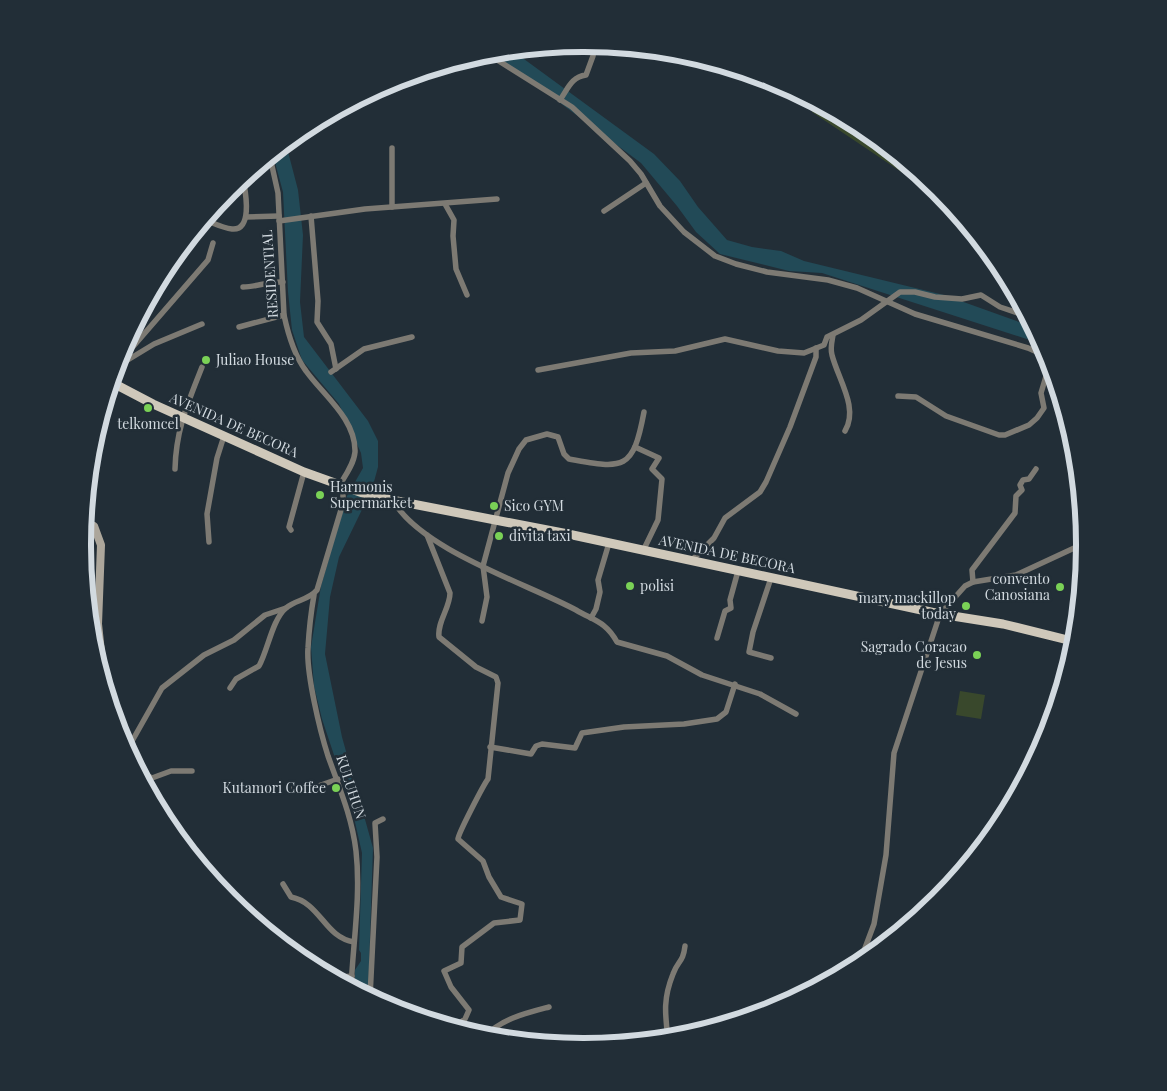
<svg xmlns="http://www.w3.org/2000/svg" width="1167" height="1091" font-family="'Playfair Display',serif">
<rect width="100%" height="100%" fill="#222e37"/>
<g fill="#39482c">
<path d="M813,102L862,128L938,191L949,204L812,112Z"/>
<path d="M960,691L985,695L981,719L956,715Z"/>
</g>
<g fill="#224a57">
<path d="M513,51L654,154L680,181L698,207L727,240L752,247L781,251L804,261L944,295L1033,327L1042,344L822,273L789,271L720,254L696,232L677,206L641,163L493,53Z"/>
<path d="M286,144L298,190L303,235L300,302L304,337L368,421L378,441V467L372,489L339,557L330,597L325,654L342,737L373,848L368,996L355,989V970L361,961V953L359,950L362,853L352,809L322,719L314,686L311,647L321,586L347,496L363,468L361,453L339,404L302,360L292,330L288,292L283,192L273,155Z"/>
</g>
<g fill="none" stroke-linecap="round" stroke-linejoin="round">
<g stroke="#7d7a73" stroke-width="5.5">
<path d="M486,53L572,107L630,161L641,174L660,206L684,232L715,256L736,264L767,272L828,280L857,288L915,314L1028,348L1048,357"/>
<path d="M560,100C568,89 571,77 586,75L593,56L594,45"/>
<path d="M270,157L278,193L284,315C288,334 294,355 306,371C323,395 356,419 355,452C354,464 345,476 339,486"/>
<path d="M445,204L454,220L453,236L456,269L467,295"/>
<path d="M392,207V148"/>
<path d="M604,211L646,183"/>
<path d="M311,216L318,301L317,322L331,344L336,369"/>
<path d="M246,217L279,216"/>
<path d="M205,220C213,223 223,228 232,229C252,231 246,195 244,184"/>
<path d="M279,221L365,209L497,199"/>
<path d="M243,287C257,287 268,281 283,282"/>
<path d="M239,327L284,315"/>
<path d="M833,335C832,341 830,349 832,355C838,379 859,408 845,431"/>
<path d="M134,342L142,323V313"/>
<path d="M126,361L154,344L202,324"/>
<path d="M538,370L631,353L675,351L725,339L778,351L804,353L824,345L827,337L861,320L900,292H915L935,297L962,299L981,295L1000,307L1027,316"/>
<path d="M331,372L364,349L412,337"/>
<path d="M113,383L131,349L208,260L213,243"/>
<path d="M898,396L916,397L946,416L999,435H1005L1029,425L1037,418L1044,408L1041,393L1050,363"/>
<path d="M635,447L659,458L652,469L662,479L658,520L643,551"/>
<path d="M175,469C176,429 188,403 202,367"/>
<path d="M393,500C419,549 528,584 576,610C595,621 606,622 617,642L667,656L702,675L760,694L796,714"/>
<path d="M291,530L289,527L304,472"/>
<path d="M427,535L450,593C450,608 437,622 439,637L476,667L496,677L498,683L488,779C484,784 458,834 458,839L483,861L489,877L501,897L522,904L520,920L494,923L462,947L461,963L444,971L451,987L469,1010L465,1019L454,1028"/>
<path d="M209,542L207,514L217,458L224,436"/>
<path d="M691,561L714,538L725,518L760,492L766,482L790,427L816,357V348"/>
<path d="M973,582L972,570L1015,513L1016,496L1022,490L1020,485L1023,480L1029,479L1036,469"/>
<path d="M314,595C311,612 309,630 308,648C306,673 320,731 328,756C339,787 352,817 356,851C361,896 353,943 351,988"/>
<path d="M591,618L596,609L600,592L598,580L609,543"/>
<path d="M482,621L487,597L483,566L508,473L519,449L526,440L547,434L558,437L564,454L569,459C624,469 633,471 644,412"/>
<path d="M717,638L725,611L731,608L730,600L738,571"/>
<path d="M771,658L749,652L753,632L771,578"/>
<path d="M230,688L236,679L259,666C268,650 272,620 286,608C295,600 309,600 317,590L343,503V488"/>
<path d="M490,747L531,754L536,746L542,744L575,748L582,733L624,727L684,724L717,719L726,712L735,684"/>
<path d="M127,750L162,688L204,655L234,640L265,615L286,608"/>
<path d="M140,775H146L152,778L171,771H192"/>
<path d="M294,788L305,787L307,790L338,779"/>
<path d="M283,884L291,897C321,903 324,937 354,942"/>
<path d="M859,964L874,924L886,855L894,753L940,614L965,586L973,582L1016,575L1085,543"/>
<path d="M333,978L352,976"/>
<path d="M370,997L377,857L375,823L383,819"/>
<path d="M485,1037C500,1019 526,1013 549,1007"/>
<path d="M668,1039C665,1013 663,999 673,974C678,960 683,963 685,946"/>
</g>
<path stroke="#aca69b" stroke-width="8" d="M84,521L94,526L101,545L98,624L105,689"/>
<path stroke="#cfc8ba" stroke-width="9" d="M111,382L153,404L304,472L371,496L568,534L940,614L1003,624L1076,642"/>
</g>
<g fill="#7ad156" stroke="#222e37" stroke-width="2">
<circle cx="206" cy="360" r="5"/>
<circle cx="148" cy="408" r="5"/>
<circle cx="320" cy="495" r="5"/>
<circle cx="494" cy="506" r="5"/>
<circle cx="499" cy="536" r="5"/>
<circle cx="630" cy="586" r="5"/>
<circle cx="1060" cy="587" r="5"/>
<circle cx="966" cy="606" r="5"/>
<circle cx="977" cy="655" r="5"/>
<circle cx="336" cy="788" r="5"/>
</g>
<g text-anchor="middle" stroke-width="5" stroke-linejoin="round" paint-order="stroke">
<g font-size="14" fill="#d2dae0" stroke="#222e37">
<text transform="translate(270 274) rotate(-94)" y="5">RESIDENTIAL</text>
<text transform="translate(234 425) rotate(24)" y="5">AVENIDA DE BECORA</text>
<text transform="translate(727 554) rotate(12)" y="5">AVENIDA DE BECORA</text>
<text transform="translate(351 787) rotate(72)" y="5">KULUHUN</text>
</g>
<g font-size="14" fill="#d2dae0" stroke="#222e37" text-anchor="start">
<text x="216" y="365">Juliao House</text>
<text x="148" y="429" text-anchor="middle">telkomcel</text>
<text x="330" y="492">Harmonis<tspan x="330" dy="16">Supermarket</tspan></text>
<text x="504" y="511">Sico GYM</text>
<text x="509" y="541">divita taxi</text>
<text x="1050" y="584" text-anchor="end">convento<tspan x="1050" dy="16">Canosiana</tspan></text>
<text x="640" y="591">polisi</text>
<text x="956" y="603" text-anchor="end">mary mackillop<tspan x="956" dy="16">today</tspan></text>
<text x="967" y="652" text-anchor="end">Sagrado Coracao<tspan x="967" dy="16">de Jesus</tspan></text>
<text x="326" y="793" text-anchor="end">Kutamori Coffee</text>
</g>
</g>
<path d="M0 0H1167V1091H0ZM583 52H584A492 492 0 0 1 1076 544V546A492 492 0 0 1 584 1038H583A492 492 0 0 1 91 546V544A492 492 0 0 1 583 52Z" fill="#222e37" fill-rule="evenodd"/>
<path fill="none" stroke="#d2dae0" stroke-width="6" d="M583 52H584A492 492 0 0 1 1076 544V546A492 492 0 0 1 584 1038H583A492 492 0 0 1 91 546V544A492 492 0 0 1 583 52Z"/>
</svg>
